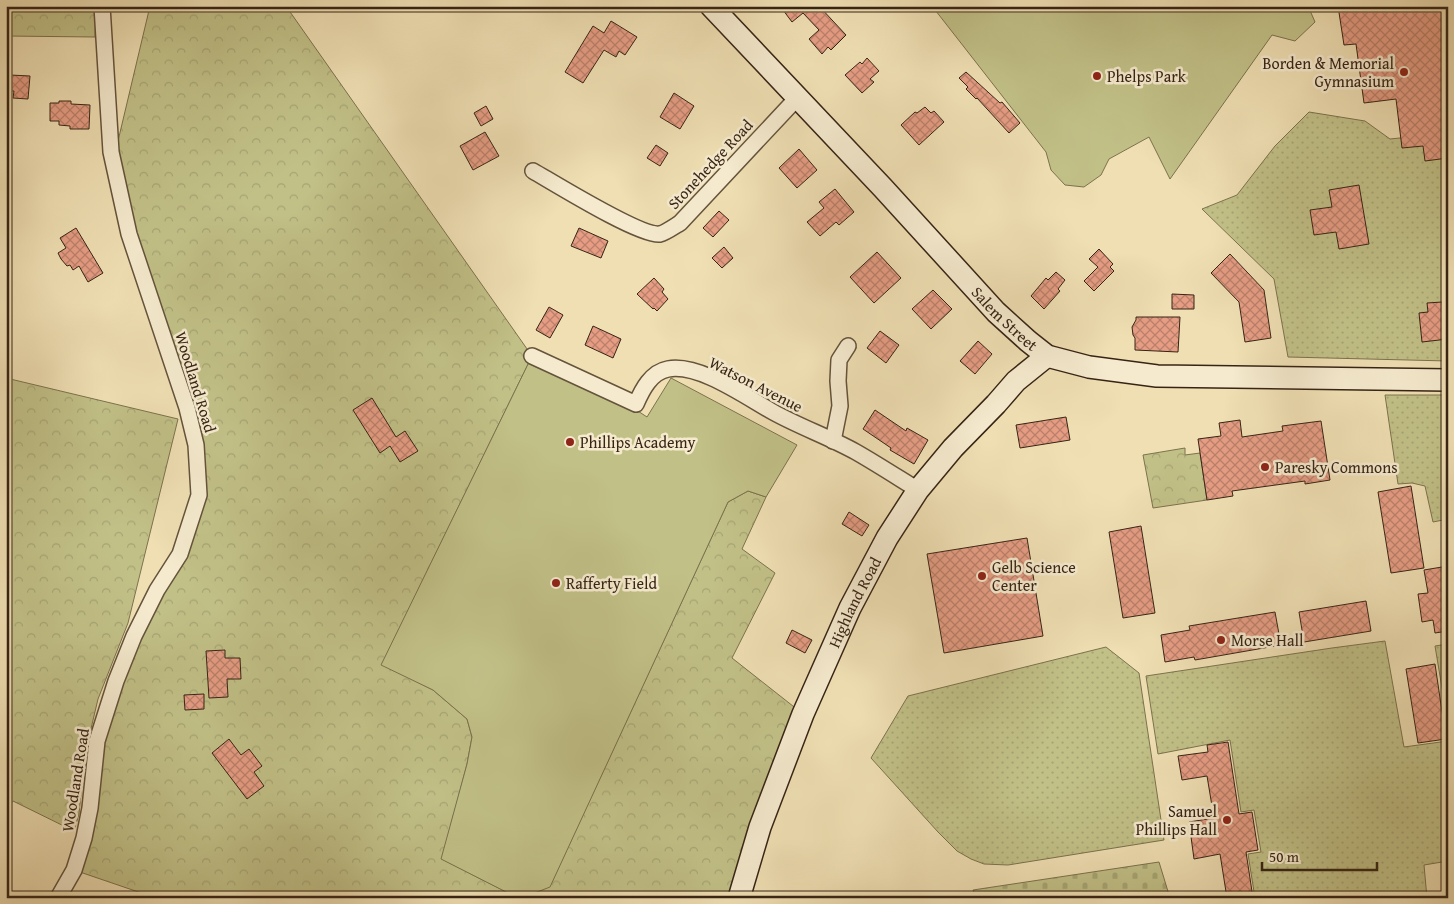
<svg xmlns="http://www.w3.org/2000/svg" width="1454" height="904" font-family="'Gentium Book Plus',serif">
<defs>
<pattern id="grass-dots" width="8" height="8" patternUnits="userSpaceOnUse" patternTransform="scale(1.25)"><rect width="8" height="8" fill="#c1c087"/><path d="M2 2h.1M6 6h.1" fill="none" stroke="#a6a574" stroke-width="1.8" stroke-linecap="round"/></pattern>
<pattern id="forest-crowns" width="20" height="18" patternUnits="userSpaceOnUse" patternTransform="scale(1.25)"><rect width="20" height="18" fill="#c1c087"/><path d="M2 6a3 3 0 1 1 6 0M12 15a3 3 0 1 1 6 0" fill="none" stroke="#a6a574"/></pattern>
<pattern id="cemetery-stones" width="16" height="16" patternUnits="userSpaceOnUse" patternTransform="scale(1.25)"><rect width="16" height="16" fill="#c1c087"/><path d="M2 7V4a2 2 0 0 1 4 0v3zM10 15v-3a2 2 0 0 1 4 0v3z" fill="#a6a574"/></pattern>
<pattern id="building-cross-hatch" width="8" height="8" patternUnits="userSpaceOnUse" patternTransform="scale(1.25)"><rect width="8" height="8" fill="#e69d84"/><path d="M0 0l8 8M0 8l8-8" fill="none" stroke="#bb806b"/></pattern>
</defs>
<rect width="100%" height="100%" fill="#efdfb3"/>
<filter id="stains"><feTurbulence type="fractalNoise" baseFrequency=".004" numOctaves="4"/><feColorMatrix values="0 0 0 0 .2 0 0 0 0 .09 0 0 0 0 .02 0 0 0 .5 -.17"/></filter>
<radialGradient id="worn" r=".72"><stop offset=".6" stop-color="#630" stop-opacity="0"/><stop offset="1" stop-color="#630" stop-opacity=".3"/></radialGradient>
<g fill="url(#grass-dots)" stroke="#7c724e">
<path d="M1309,112L1365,121L1390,139L1448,133V361L1288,357L1274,279L1202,209L1237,195L1275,146Z"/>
<path d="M1385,395H1448V519L1433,522L1425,486L1412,483L1398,484Z"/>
<path d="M1385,641L1404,747L1448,741V861L1424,865L1427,898H1255L1248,854L1261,852L1254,810L1241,812L1230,740L1158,754L1146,676L1332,648Z"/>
<path d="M1448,644V724L1435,646Z"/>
<path d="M1106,647L1139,673L1164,840L1008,865L984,864L971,859L957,851L938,832L871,758L908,696Z"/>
</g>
<g fill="url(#forest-crowns)" stroke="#7c724e">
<path d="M6,6H96L95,37L6,36Z"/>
<path d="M150,6L288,9L532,356L382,664L433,690L467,719L472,737L467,764L442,859L518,898H156L74,870L110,698L199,495L196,445L122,203L118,141Z"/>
<path d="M6,378L178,419L128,623L98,699L85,754L79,814L74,831L13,801L6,811Z"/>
<path d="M1185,448V455L1200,453L1207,500L1153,508L1143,455Z"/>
<path d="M748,491L766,497L742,549L775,573L732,658L803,714L739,898H522L550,886L728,502Z"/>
</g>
<path fill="url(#cemetery-stones)" stroke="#7c724e" d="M1159,862L1170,898H975L973,890Z"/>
<g fill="#c1c087" stroke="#7c724e">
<path d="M932,6H1308L1315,22L1295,41L1272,35L1170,179L1149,137L1109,159L1101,175L1084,187L1065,185L1051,170L1046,152Z"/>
<path d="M532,356L609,392L647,417L671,378L797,445L766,497L748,491L728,502L550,887L522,898H518L441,859L467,764L472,737L467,719L433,690L381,665Z"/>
</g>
<g fill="url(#building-cross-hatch)" stroke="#372415">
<path d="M780,6H819L846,35L831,50L828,47L822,54L809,39L819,30L803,13L792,22Z"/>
<path d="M1338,6H1448V158L1425,161L1423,146L1402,148L1396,99L1364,103L1356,44L1344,45Z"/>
<path d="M611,21L637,37L625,55L619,51L616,57L604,50L583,83L565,72L593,26L604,33Z"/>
<path d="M867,58L879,71L870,79L874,82L862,93L845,75L860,62L862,64Z"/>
<path d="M966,72L1000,103L1002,102L1020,123L1009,133L977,98L976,99L966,89L968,87L959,78Z"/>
<path d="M10,75L30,76L28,99L13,98L14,91H9Z"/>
<path d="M674,93L694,106L680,129L660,117Z"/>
<path d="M59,101H71V104L90,105L89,129H70V126L59,125V121H50V103H59Z"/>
<path d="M486,106L493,119L481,126L474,113Z"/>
<path d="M925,107L931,113L934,111L944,122L919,145L901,125L915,112L917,113Z"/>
<path d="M485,132L499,156L473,170L460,146Z"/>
<path d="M656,145L668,153L660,166L647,158Z"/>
<path d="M799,149L817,170L797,188L779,168Z"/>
<path d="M1359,185L1369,244L1339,249L1336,232L1314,235L1310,210L1332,207L1329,190Z"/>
<path d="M835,189L854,212L839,225L836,222L820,236L807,222L824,208L819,202Z"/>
<path d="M719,211L729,220L713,237L703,228Z"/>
<path d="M76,228L103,273L88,282L79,266L73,270L70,265L67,266L61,259L58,253L66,248L60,238Z"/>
<path d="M579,228L608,241L601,258L571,246Z"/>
<path d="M724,247L733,258L722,268L712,258Z"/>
<path d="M1099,249L1113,264L1110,267L1114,271L1094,291L1084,281L1098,267L1089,259Z"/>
<path d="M877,252L901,278L874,303L850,277Z"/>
<path d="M1230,254L1264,290L1271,338L1245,342L1239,302L1211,273Z"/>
<path d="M1056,272L1065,280L1058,289L1060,291L1044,309L1031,296L1046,278L1048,280Z"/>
<path d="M654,278L664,289L662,292L668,299L657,311L654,308L653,309L637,294Z"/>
<path d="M933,290L952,309L931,329L912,309Z"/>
<path d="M1172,294L1194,295V309H1172Z"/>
<path d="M1442,302L1443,313L1448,312V339L1422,342L1419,313L1428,312L1427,303Z"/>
<path d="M549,307L563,315L550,338L536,330Z"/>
<path d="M1136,317H1180L1178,352L1135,350V338L1133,335L1132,327L1136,320Z"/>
<path d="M593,326L621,339L613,358L585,345Z"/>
<path d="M880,331L899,345L886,363L867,348Z"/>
<path d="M978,341L992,354L975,374L960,361Z"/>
<path d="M372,398L396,437L405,431L418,451L400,462L390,446L380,453L353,410Z"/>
<path d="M875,410L906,431L907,428L928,440L914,464L890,450L891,448L863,429Z"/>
<path d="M1066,417L1070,440L1020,448L1016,425Z"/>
<path d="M1240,420L1242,437L1283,431L1282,426L1321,421L1330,480L1305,484V481L1232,491L1233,496L1207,500L1198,439L1221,436L1219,423Z"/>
<path d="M1411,486L1424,568L1391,573L1378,492Z"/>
<path d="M849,512L869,525L862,536L842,524Z"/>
<path d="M1141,526L1155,613L1123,618L1109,532Z"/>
<path d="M1027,538L1043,636L944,653L927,554Z"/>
<path d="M1448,566V631L1435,633L1433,620L1422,622L1418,594L1428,593L1424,570Z"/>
<path d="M1366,601L1371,631L1304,642L1299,612Z"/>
<path d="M1275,612L1281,645L1195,660L1194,657L1165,662L1161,635L1190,630L1189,626Z"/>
<path d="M792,630L812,640L805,653L786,643Z"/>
<path d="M225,650V658H240L241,679H227L228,697L209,698L206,651Z"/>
<path d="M1435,664L1446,739L1418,743L1406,669Z"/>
<path d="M204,694V709L185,710L184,695Z"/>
<path d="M229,739L241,755L249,749L262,766L254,772L264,786L247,799L212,753Z"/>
<path d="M1228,742L1239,814L1252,812L1258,850L1246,852L1253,898H1227L1220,854L1194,859L1189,822L1214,818L1207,776L1182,780L1178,756L1208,752L1207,745Z"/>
</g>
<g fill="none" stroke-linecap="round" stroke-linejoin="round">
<defs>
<g id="street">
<path d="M533,171C554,183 641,237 660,234C665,233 675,226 680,223L798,97"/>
<path d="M532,356L636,404C642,390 651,372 668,369C699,363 746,397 773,412C800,427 829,437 856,452C877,464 897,477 918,490"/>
<path d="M833,441L840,406L838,381L839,360L848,346"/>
<path d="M58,898L74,870L84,838L90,808L97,741L116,681L134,636L157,590L180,554L199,495L196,445L187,408L129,234L111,152L102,6"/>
</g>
<g id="secondary">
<path id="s1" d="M711,6L883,188L996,312L1028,341L1047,356L1089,367L1157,376L1448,380"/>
<path id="s2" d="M739,898L760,827L803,714L850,608L887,538L918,490L953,448L996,404L1016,381L1047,356"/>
</g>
</defs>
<use href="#street" stroke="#65533c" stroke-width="18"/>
<use href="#secondary" stroke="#372415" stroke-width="24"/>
<use href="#street" stroke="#f5eace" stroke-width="15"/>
<use href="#secondary" stroke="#f5eace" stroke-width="21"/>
</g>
<g fill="#8f2418" stroke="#f5eace" stroke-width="2">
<circle cx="1404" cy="72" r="5"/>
<circle cx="1097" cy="76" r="5"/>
<circle cx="570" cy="442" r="5"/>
<circle cx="1265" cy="467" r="5"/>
<circle cx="982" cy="576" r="5"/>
<circle cx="556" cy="583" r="5"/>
<circle cx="1221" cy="640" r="5"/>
<circle cx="1227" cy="820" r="5"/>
</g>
<g text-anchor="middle" stroke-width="5" stroke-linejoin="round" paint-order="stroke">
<g font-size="16" fill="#372415" stroke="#f5eace" text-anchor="start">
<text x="1394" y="69" text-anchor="end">Borden &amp; Memorial<tspan x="1394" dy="18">Gymnasium</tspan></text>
<text x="1107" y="82">Phelps Park</text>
<text x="580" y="448">Phillips Academy</text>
<text x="1275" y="473">Paresky Commons</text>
<text x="992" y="573">Gelb Science<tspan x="992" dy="18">Center</tspan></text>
<text x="566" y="589">Rafferty Field</text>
<text x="1231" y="646">Morse Hall</text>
<text x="1217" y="817" text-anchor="end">Samuel<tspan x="1217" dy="18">Phillips Hall</tspan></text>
</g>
<g font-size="16" fill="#372415" stroke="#f5eace">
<text transform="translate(710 164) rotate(-47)" y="6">Stonehedge Road</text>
<text dy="6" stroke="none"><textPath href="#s1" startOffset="429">Salem Street</textPath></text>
<text transform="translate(196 382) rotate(73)" y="6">Woodland Road</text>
<text transform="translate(756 384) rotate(27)" y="6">Watson Avenue</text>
<text dy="6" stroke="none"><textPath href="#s2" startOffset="318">Highland Road</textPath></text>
<text transform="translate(75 780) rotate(-81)" y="6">Woodland Road</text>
</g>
</g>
<rect width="1454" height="904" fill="none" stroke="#efdfb3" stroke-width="25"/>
<rect x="8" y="8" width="1439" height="889" fill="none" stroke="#372415" stroke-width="2.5"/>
<rect x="12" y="12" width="1429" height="879" fill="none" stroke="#372415"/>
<path d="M1262 862v8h115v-8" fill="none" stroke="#372415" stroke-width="2.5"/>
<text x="1269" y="862" font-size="15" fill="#372415" stroke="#f5eace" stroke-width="4" paint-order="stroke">50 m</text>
<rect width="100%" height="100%" filter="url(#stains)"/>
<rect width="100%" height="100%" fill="url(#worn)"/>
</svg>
